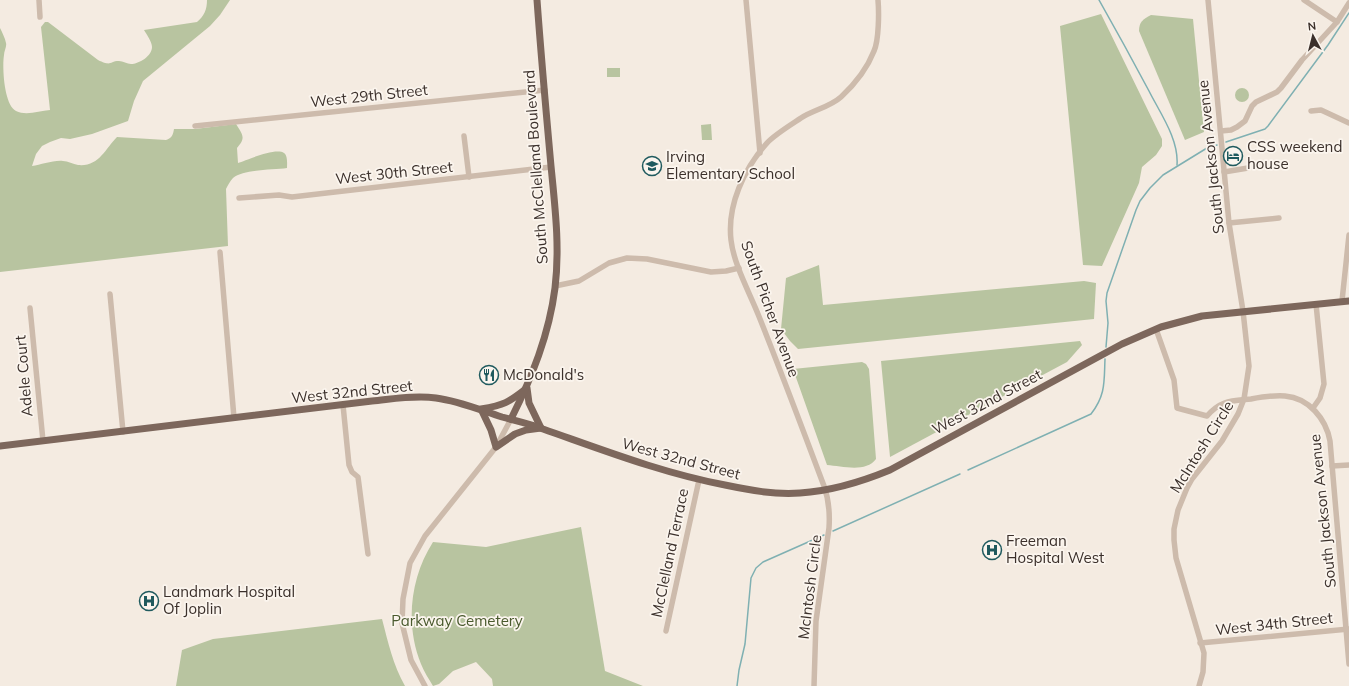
<svg xmlns="http://www.w3.org/2000/svg" width="1349" height="686" font-family="Mulish,sans-serif">
<rect width="100%" height="100%" fill="#f4ebe1"/>
<g fill="#b8c4a0">
<path d="M207,0H230L220,15L210,26L143,81L134,101L128,121L92,134L70,139L61,138L50,142L42,146L36,154L32,166C41,165 53,160 63,161C68,161 73,164 78,165C99,167 105,149 117,137L166,140C172,138 173,135 174,129H195L236,124C243,135 246,138 237,148L238,163C247,160 276,147 284,153C288,156 287,164 287,168C273,170 244,169 233,178C230,181 228,185 226,189L228,246L0,272V28C2,32 5,38 6,43C7,46 4,51 4,55C2,67 4,105 16,111C26,116 39,111 50,110L41,27L45,22H48L98,60C112,67 109,61 119,61C123,61 127,64 131,64C139,64 152,56 152,47C152,42 147,35 144,30L197,22C204,16 207,10 207,0Z"/>
<path d="M1101,14L1162,139V146L1156,155L1142,167L1139,183L1102,266L1083,265L1060,26Z"/>
<path d="M1151,15L1193,19L1204,132L1185,140L1139,31C1139,22 1143,19 1151,15Z"/>
<rect x="607" y="68" width="13" height="9"/>
<circle cx="1242" cy="95" r="7"/>
<path d="M711,124L712,140H702L701,125Z"/>
<path d="M819,265L823,305L1084,281L1096,283L1094,319L798,349L790,341L781,329L786,278Z"/>
<path d="M1080,341L1082,345L1067,362L890,457L881,361Z"/>
<path d="M862,362L866,364L869,369L876,459C866,473 842,466 827,465L793,369Z"/>
<path d="M581,527L605,671L643,686H493L492,679L476,662L453,671L439,684L433,686C429,679 424,672 421,664C405,625 410,578 433,542L486,547Z"/>
<path d="M382,619C388,642 393,665 405,686H176L182,650L213,639Z"/>
</g>
<g fill="none" stroke-linecap="round" stroke-linejoin="round">
<g stroke="#7fb0b2" stroke-width="1.5">
<path d="M1099,0C1116,30 1133,61 1149,91C1160,113 1179,139 1177,165"/>
<path d="M1226,142L1265,129L1268,126L1328,45L1349,13"/>
<path d="M1106,347L1108,323L1106,301L1107,293L1136,210L1140,201L1150,188L1163,175L1207,148L1217,145"/>
<path d="M968,470L1091,414C1106,395 1104,381 1105,359"/>
<path d="M833,531L960,474"/>
<path d="M737,686L739,670L745,644L751,578L756,568L763,562L824,535"/>
</g>
<g stroke="#cdbbac" stroke-width="5.5">
<path d="M39,0L40,17"/>
<path d="M746,0L760,153"/>
<path d="M1304,0L1337,22"/>
<path d="M1311,111L1321,110L1349,123"/>
<path d="M195,126L545,90"/>
<path d="M1221,131L1231,130L1237,127L1245,121L1252,106L1256,102L1277,92L1281,88L1302,60L1337,22L1349,3"/>
<path d="M464,136L469,177"/>
<path d="M1224,172L1248,168"/>
<path d="M239,198L279,195L292,197L551,167"/>
<path d="M1229,223L1279,218"/>
<path d="M220,252L234,418"/>
<path d="M555,286L579,281L609,263L627,258L647,259L711,272L726,271L739,268"/>
<path d="M110,294L123,432"/>
<path d="M1342,301L1349,235"/>
<path d="M30,308L43,441"/>
<path d="M1156,329L1174,380L1177,408L1207,416C1221,400 1231,401 1251,399C1262,397 1274,395 1285,396C1309,398 1326,419 1330,441L1349,664"/>
<path d="M343,405L349,465L352,472L358,477L368,554"/>
<path d="M1313,408L1320,398L1324,384L1316,304"/>
<path d="M1332,466L1349,465"/>
<path d="M666,631L699,480"/>
<path d="M1200,643L1349,629"/>
<path d="M425,686L411,660L402,623L403,599L410,563L425,536L496,447L511,419"/>
<path d="M814,686L816,621L829,528C830,513 829,500 824,486C803,430 782,374 760,319C751,295 734,266 731,240C727,205 744,169 767,143C774,135 792,124 801,118C813,110 830,107 841,97C855,84 867,69 874,51C879,40 879,12 878,0"/>
<path d="M1199,686L1203,672L1204,653L1176,558L1174,540V529L1178,510L1187,488L1192,479L1222,441L1238,414L1244,399L1249,366L1243,311L1229,223L1208,0"/>
</g>
<g stroke="#7d675c" stroke-width="7">
<path d="M527,388L529,403L541,428L526,430L515,434L496,447L491,430L481,409C504,405 508,403 527,388Z"/>
<path d="M511,419C532,377 549,335 555,288C560,247 555,207 551,166C546,111 541,55 537,0"/>
<path d="M0,446L372,401C393,399 415,395 436,398C459,401 480,410 502,417C516,421 530,424 543,429C603,450 662,473 725,485C749,490 775,495 800,493C832,491 861,482 890,470L1122,344L1161,327L1202,316L1349,301"/>
</g>
</g>
<defs>
<symbol id="hotel-ring" viewBox="-11 -11 22 22"><circle r="9.5" fill="#fbf5ee" stroke="#1f5a5e" stroke-width="1.5"/><path d="M-6-4.5h1.5V1H6V5H4.5V3h-9V5H-6ZM-4 0a1.8 1.8 0 1 1 3.6 0ZM.5 0V-2.5h3Q6-2.5 6 0Z" fill="#1f5a5e"/></symbol>
<symbol id="school-ring" viewBox="-11 -11 22 22"><circle r="9.5" fill="#fbf5ee" stroke="#1f5a5e" stroke-width="1.5"/><path d="M0-5L7-2L0 1L-7-2ZM-4 1L0 2.5L4 1V4Q0 6-4 4Z" fill="#1f5a5e"/></symbol>
<symbol id="restaurant-ring" viewBox="-11 -11 22 22"><circle r="9.5" fill="#fbf5ee" stroke="#1f5a5e" stroke-width="1.5"/><path d="M-5-6h1v4h1v-4h1v4h1v-4h1v5L-1.5 .5V6h-2V.5L-5-1ZM5-6V6H3V1.5H1.5Q1.5-4 5-6Z" fill="#1f5a5e"/></symbol>
<symbol id="hospital-ring" viewBox="-11 -11 22 22"><circle r="9.5" fill="#fbf5ee" stroke="#1f5a5e" stroke-width="1.5"/><path d="M-5-5h3v3.5h4V-5h3V5h-3V1.5h-4V5h-3Z" fill="#1f5a5e"/></symbol>
</defs>
<g fill-rule="evenodd">
<use href="#hotel-ring" x="1222" y="145" width="22" height="22"/>
<use href="#school-ring" x="641" y="155" width="22" height="22"/>
<use href="#restaurant-ring" x="478" y="364" width="22" height="22"/>
<use href="#hospital-ring" x="981" y="539" width="22" height="22"/>
<use href="#hospital-ring" x="138" y="590" width="22" height="22"/>
</g>
<g text-anchor="middle" stroke-width="3.5" stroke-linejoin="round" paint-order="stroke">
<g font-size="15" fill="#3b302b" stroke="#fbf5ee">
<text transform="translate(369 96) rotate(-6)" y="5">West 29th Street</text>
<text transform="translate(1211 157) rotate(-96)" y="5">South Jackson Avenue</text>
<text transform="translate(536 167) rotate(-94)" y="5">South McClelland Boulevard</text>
<text transform="translate(394 173) rotate(-6)" y="5">West 30th Street</text>
<text transform="translate(770 309) rotate(70)" y="5">South Picher Avenue</text>
<text transform="translate(24 376) rotate(-95)" y="5">Adele Court</text>
<text transform="translate(352 392) rotate(-6)" y="5">West 32nd Street</text>
<text transform="translate(987 402) rotate(-28)" y="5">West 32nd Street</text>
<text transform="translate(1202 447) rotate(-58)" y="5">McIntosh Circle</text>
<text transform="translate(681 459) rotate(15)" y="5">West 32nd Street</text>
<text transform="translate(1323 511) rotate(-96)" y="5">South Jackson Avenue</text>
<text transform="translate(670 553) rotate(-78)" y="5">McClelland Terrace</text>
<text transform="translate(810 587) rotate(-83)" y="5">McIntosh Circle</text>
<text transform="translate(1274 624) rotate(-6)" y="5">West 34th Street</text>
</g>
<g font-size="15" fill="#3b302b" stroke="#fbf5ee" text-anchor="start">
<text x="1247" y="152">CSS weekend<tspan x="1247" dy="17">house</tspan></text>
<text x="666" y="162">Irving<tspan x="666" dy="17">Elementary School</tspan></text>
<text x="503" y="380">McDonald's</text>
<text x="1006" y="546">Freeman<tspan x="1006" dy="17">Hospital West</tspan></text>
<text x="163" y="597">Landmark Hospital<tspan x="163" dy="17">Of Joplin</tspan></text>
</g>
<g font-size="15" fill="#4a5a2e" stroke="#fbf5ee">
<text x="457" y="626">Parkway Cemetery</text>
</g>
</g>
<g transform="translate(1313 36) rotate(353)" stroke="#fbf5ee" stroke-width="3" paint-order="stroke">
<path d="M0-3L7 15L0 10L-7 15Z" fill="#3b302b"/>
<text y="-6" font-size="11" font-weight="bold" text-anchor="middle" fill="#3b302b">N</text>
</g>
</svg>
